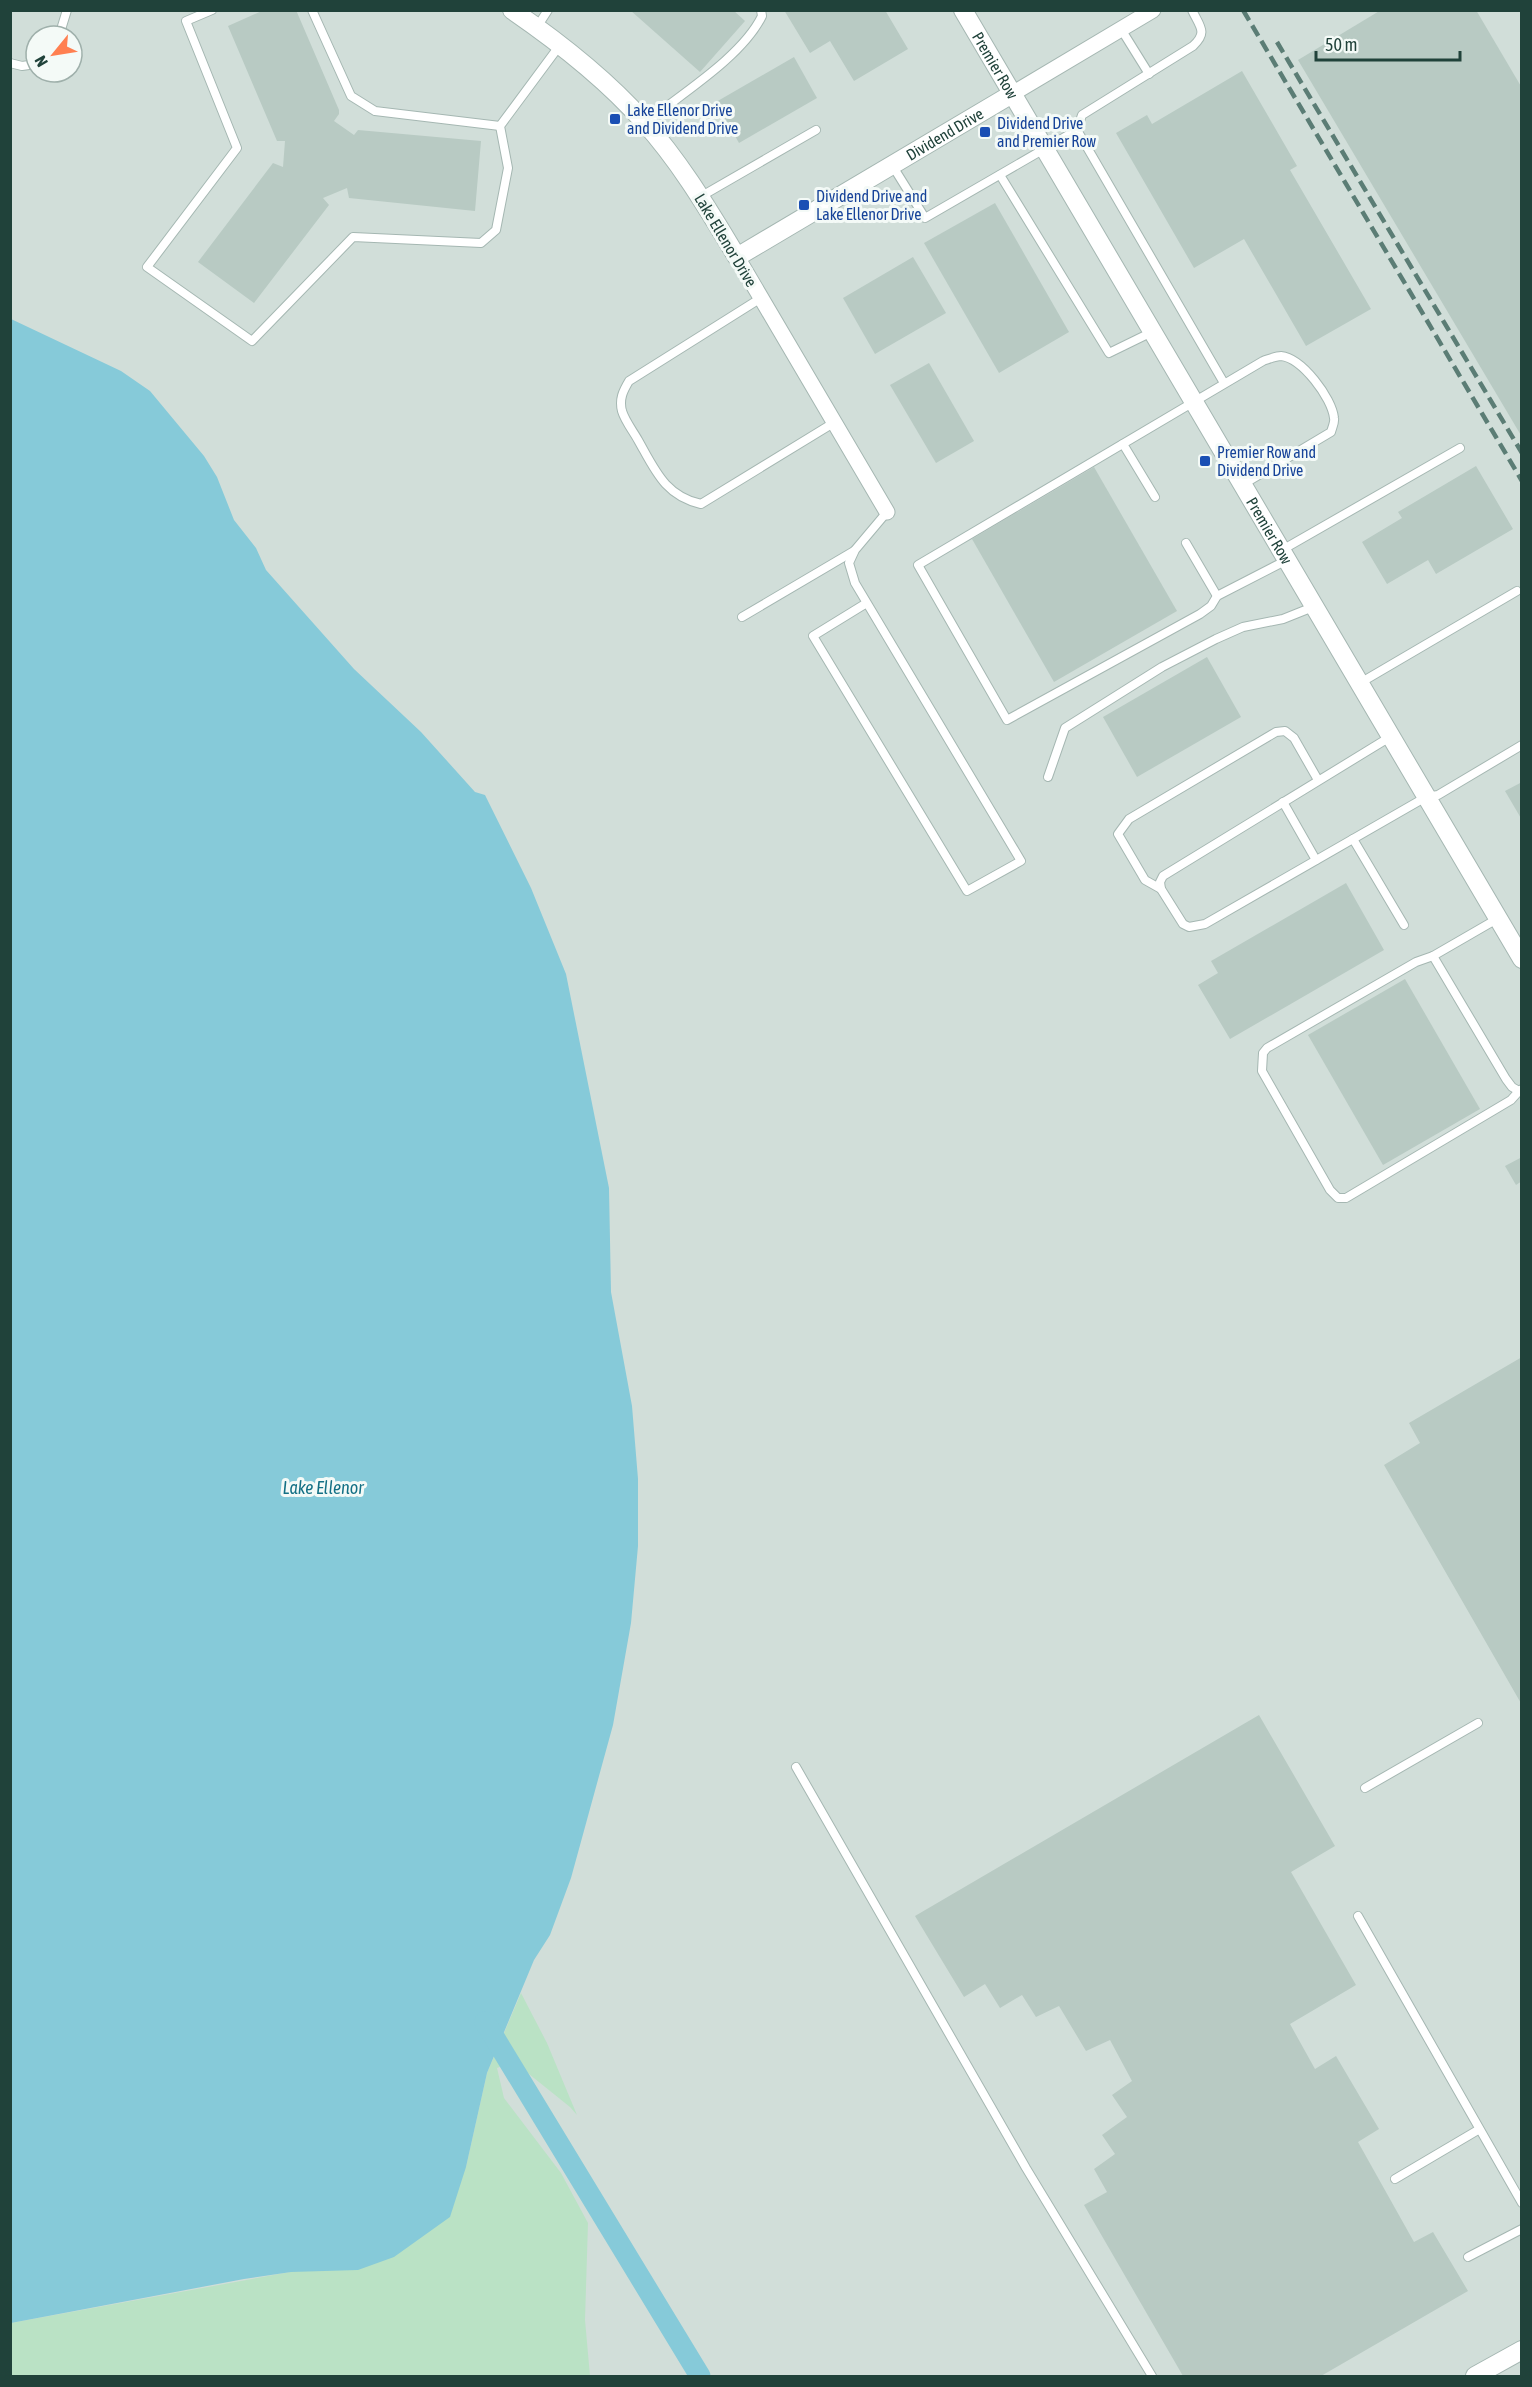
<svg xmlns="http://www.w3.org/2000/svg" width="1532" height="2387" font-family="'Asap Condensed',sans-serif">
<rect width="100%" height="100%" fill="#e3eeea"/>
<path fill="#d1ded9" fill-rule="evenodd" d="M11,11H1521V2376H11ZM36,36H72V72H36Z"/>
<path fill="#bae2c5" d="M521,1993L547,2043L577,2115L570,2107L514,2062L497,2068L504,2098L561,2173L588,2223L585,2320L590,2376H11V2323L290,2272L466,2167L487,2073Z"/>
<path fill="#86cad9" d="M11,319L121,371L150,391L204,456L217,477L234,520L256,548L266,570L354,669L421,732L475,792L485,795L531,888L566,974L609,1188L611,1292L632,1406L638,1479V1546L631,1623L613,1725L571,1878L550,1935L534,1960L487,2073L466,2167L450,2217L394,2257L358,2270L291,2272L244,2279L11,2323Z"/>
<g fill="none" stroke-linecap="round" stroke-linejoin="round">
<path stroke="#86cad9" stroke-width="21" d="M485,2022L700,2376"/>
</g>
<g fill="#b8cac3">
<path d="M264,10H296L339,110V114L334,121L354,135L358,130L481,141L475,211L349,198L347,188L323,198L329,205L254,303L198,262L273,163L283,167L285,141H277L228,26Z"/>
<path d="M630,10H733L745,21L700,72Z"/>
<path d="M784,10H885L908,49L854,81L830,41L810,53Z"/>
<path d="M1381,10H1476L1522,88V437L1298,60Z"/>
<path d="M794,57L817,98L739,143L716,102Z"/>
<path d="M1242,71L1297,166L1290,170L1371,309L1306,346L1244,239L1194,268L1116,133L1147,115L1152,124Z"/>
<path d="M995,203L1069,332L999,373L924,243Z"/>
<path d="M913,257L946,313L875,354L843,298Z"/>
<path d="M929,363L974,441L936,463L890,385Z"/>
<path d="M1476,466L1513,529L1436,574L1428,560L1387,584L1362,542L1402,518L1398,512Z"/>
<path d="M1094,467L1177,611L1054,682L972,539Z"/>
<path d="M1207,657L1241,717L1137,777L1103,717Z"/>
<path d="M1522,782V820L1505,791Z"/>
<path d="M1346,883L1384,950L1230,1039L1198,985L1218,973L1211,961Z"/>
<path d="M1405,979L1480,1109L1383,1165L1308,1035Z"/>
<path d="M1522,1157V1181L1516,1185L1505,1166Z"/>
<path d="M1522,1357V1705L1384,1465L1420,1443L1409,1423Z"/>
<path d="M1259,1715L1335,1846L1291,1872L1356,1985L1290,2024L1315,2069L1336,2056L1379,2129L1358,2142L1414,2242L1433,2232L1468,2291L1321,2376H1183L1084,2205L1107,2192L1094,2169L1115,2154L1102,2135L1127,2117L1112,2095L1132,2081L1110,2040L1086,2051L1059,2006L1036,2017L1022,1995L1000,2008L985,1984L964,1997L915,1916Z"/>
</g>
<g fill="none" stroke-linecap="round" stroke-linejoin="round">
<defs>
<g id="service">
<path d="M212,10L186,21L237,148L147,267L252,341L353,237L481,243L496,230L508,168L500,126L560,45"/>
<path d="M312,10L351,96L375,111L500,126"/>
<path d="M1192,10C1200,27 1208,32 1193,46L1082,115L1077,130L1224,383"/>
<path d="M537,27L548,10"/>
<path d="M1121,29L1149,74"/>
<path d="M59,36L67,10"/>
<path d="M10,63L22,66L36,64"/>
<path d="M645,123C681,94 742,57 762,16L761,10"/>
<path d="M892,165L925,218L1077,130"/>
<path d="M1000,175L1109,353L1152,332"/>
<path d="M700,197L816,130"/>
<path d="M761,298L629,381C623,391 619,399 622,411C625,421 633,431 638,440C655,470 665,496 701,504L835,422"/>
<path d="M1123,444L1155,497"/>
<path d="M1242,485L1331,432C1332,428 1335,422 1334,418C1332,398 1302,358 1281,356C1276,356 1269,359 1263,361L918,565L1007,720L1200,614L1211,606L1217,596L1287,560"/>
<path d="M1186,543L1217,596"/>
<path d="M1282,550L1460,448"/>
<path d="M865,604L813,636L967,891L1021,861L855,583L849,563L855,550L887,512"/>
<path d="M742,617L854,551"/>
<path d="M1360,683L1517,591"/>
<path d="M1390,737L1163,876L1160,882L1161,889L1183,924L1189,927L1205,924L1426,797L1438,795L1522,745"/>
<path d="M1048,777L1065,728L1162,667L1216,639L1243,627L1283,619L1313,607"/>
<path d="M1283,802L1316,860"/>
<path d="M1353,839L1404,925"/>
<path d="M1161,889L1145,880L1118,834L1129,819L1276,732L1285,731L1294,738L1318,780"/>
<path d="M1497,919L1433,956L1506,1079L1512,1087L1519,1091L1522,1089"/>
<path d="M1433,956L1416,962L1267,1048L1263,1053L1262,1071L1330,1190L1338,1198H1346L1511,1100L1519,1091"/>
<path d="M796,1767L1026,2168L1152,2376"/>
<path d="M1365,1788L1478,1723"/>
<path d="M1358,1916L1522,2203"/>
<path d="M1395,2179L1478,2130"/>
<path d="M1468,2257L1522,2229"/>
</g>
<g id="minor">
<path d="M1012,94L1153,10"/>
<path d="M737,257L887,512"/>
</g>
<g id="tertiary">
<path id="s1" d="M512,10C560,43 606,79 644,122C681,163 709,211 737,257L1012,94"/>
<path id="s2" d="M963,10L1522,959"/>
<path d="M1475,2376L1522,2350"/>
</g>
</defs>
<use href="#service" stroke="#a5b7b2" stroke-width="10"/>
<use href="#minor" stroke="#a5b7b2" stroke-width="17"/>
<use href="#tertiary" stroke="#a5b7b2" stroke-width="20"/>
<use href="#service" stroke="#fff" stroke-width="8"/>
<use href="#minor" stroke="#fff" stroke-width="15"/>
<use href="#tertiary" stroke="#fff" stroke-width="18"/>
<g stroke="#5b7d75" stroke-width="4.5" stroke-dasharray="12 6" stroke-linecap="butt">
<path d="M1243,10L1522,481"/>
<path d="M1277,42L1522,453"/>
</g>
</g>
<g fill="#1a4fb4" stroke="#f4faf7" stroke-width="2">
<rect x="609" y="113" width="12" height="12" rx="3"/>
<rect x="979" y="126" width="12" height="12" rx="3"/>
<rect x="798" y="199" width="12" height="12" rx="3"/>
<rect x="1199" y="455" width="12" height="12" rx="3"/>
</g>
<g text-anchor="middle" stroke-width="6" stroke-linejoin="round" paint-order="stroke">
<g font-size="16" fill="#20423a" stroke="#f4faf7">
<text dy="6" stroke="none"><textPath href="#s2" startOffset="64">Premier Row</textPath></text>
<text dy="6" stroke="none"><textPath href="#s1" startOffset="579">Dividend Drive</textPath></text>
<text transform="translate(726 240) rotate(59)" y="6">Lake Ellenor Drive</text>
<text dy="6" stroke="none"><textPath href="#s2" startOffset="604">Premier Row</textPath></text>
</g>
<g font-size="16" fill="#164399" stroke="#f4faf7" text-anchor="start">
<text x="627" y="116">Lake Ellenor Drive<tspan x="627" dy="18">and Dividend Drive</tspan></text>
<text x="997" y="129">Dividend Drive<tspan x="997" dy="18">and Premier Row</tspan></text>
<text x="816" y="202">Dividend Drive and<tspan x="816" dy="18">Lake Ellenor Drive</tspan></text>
<text x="1217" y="458">Premier Row and<tspan x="1217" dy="18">Dividend Drive</tspan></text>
</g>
<g font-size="18" font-style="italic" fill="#137085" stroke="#f4faf7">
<text x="323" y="1494">Lake Ellenor</text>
</g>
</g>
<rect width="1532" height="2387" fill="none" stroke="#20423a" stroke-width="24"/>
<g transform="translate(54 54) rotate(240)"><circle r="28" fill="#f4faf7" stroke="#9fb0ab" stroke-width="1.5"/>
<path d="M0-4.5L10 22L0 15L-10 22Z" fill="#ff7f50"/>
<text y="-9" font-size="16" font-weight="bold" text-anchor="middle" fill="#20423a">N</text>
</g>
<path d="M1316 51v9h144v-9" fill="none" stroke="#20423a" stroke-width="3"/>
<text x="1325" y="51" font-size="18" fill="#20423a" stroke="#f4faf7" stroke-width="4.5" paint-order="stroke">50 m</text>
</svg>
